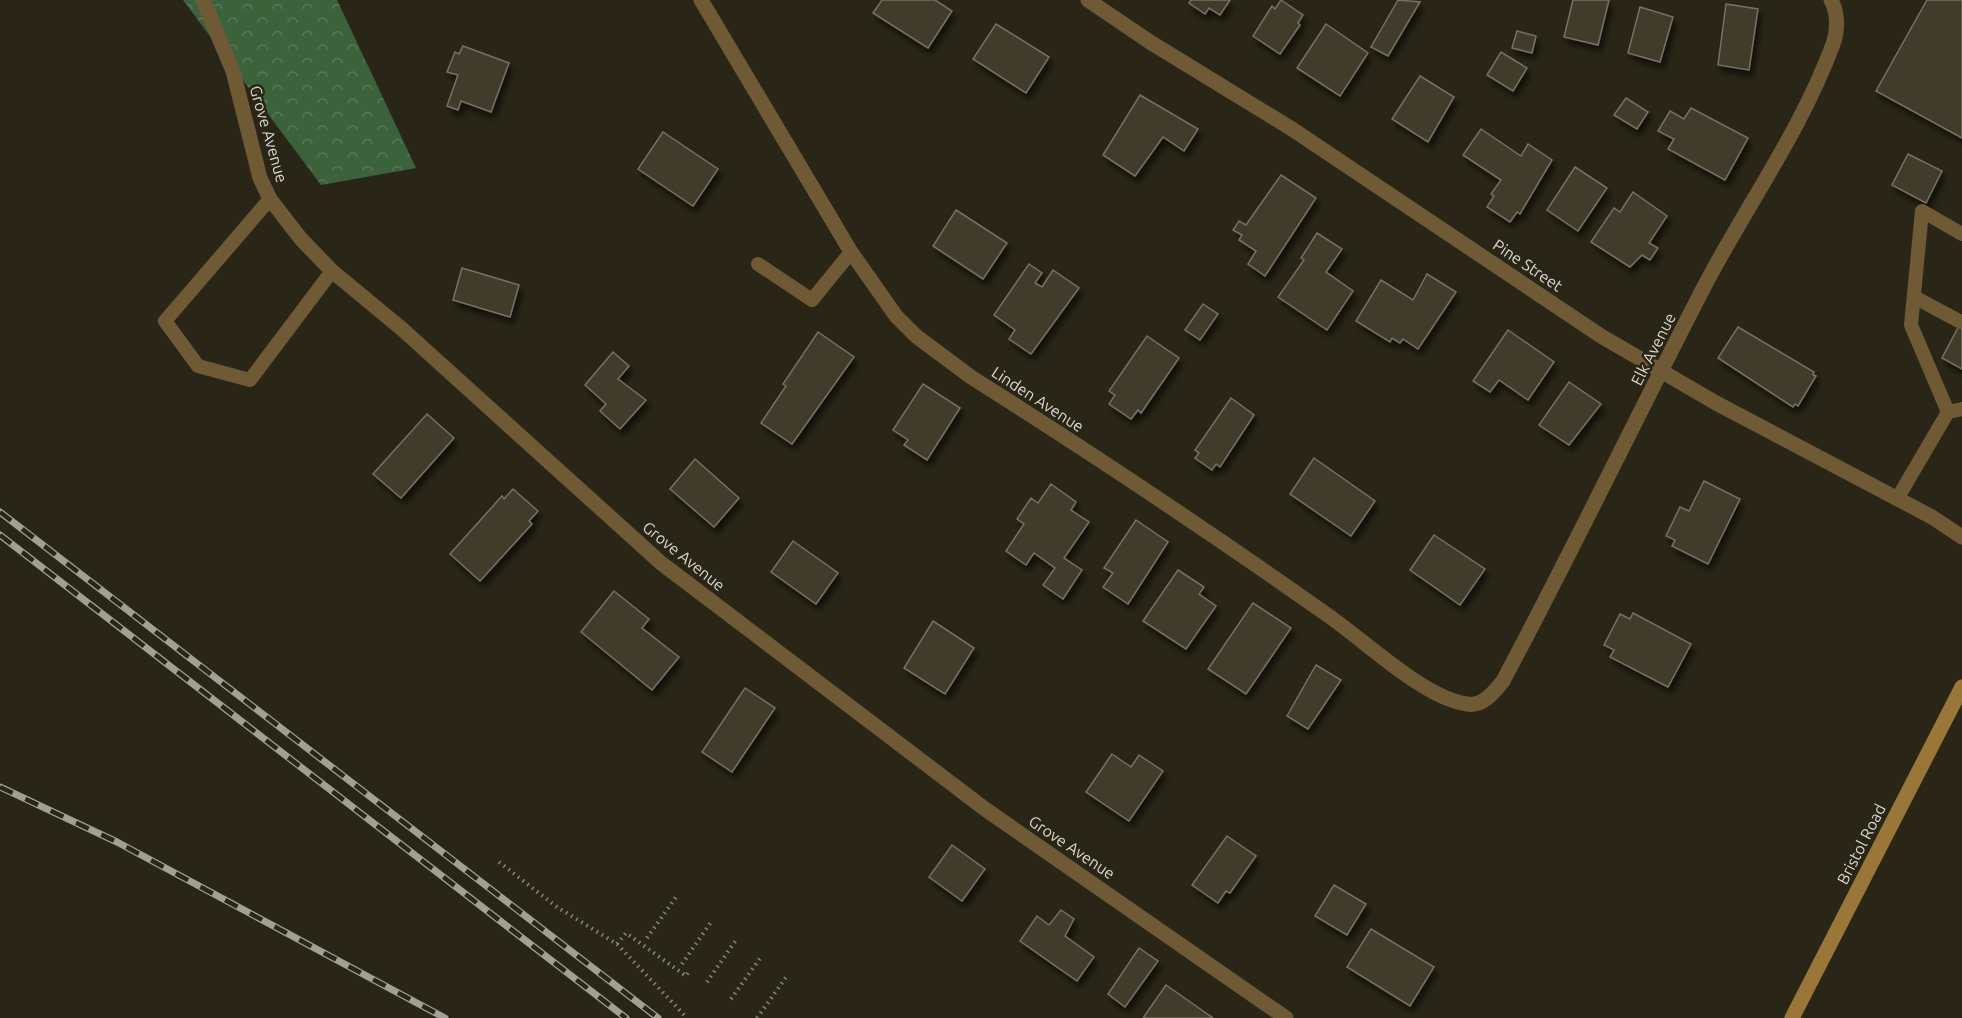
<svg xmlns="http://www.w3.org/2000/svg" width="1962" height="1018" font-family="Ubuntu,sans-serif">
<defs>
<pattern id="forest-crowns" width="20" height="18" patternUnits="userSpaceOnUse" patternTransform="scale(1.5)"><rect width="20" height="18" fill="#3c623c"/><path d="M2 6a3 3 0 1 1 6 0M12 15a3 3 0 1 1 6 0" fill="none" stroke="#587857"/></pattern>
<filter id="shadow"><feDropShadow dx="3.5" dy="6" stdDeviation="3" flood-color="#0009"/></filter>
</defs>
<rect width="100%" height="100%" fill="#2a2617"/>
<path fill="url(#forest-crowns)" d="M183,0H337L416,168L321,185Z"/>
<g fill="#3f3b2b" stroke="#767160" stroke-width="1.5" filter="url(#shadow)">
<path d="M882,0H935L952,11L928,48L873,13Z"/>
<path d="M1191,0H1230L1220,15L1209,8L1205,14L1189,3Z"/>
<path d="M1281,0L1303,15L1298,23L1300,25L1280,54L1253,36L1272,6L1275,9Z"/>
<path d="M1398,0L1420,2L1388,56L1371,47Z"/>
<path d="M1573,0H1609L1598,45L1564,37Z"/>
<path d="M1927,0H1962V138L1876,91Z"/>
<path d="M1726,4L1758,9L1749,70L1718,65Z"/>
<path d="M1640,7L1673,17L1660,62L1628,53Z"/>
<path d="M996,24L1049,57L1026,93L973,59Z"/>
<path d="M1326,24L1368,53L1340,96L1297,68Z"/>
<path d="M1517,31L1536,36L1532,53L1512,48Z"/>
<path d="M463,46L509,63L491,112L461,101L458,110L447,106L458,75L447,72L455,52L459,54Z"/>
<path d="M1501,52L1527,68L1513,91L1487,75Z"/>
<path d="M1420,76L1454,97L1428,142L1392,119Z"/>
<path d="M1140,95L1198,129L1184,151L1163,137L1135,176L1103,155Z"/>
<path d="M1626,98L1648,112L1637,129L1614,115Z"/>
<path d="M1691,108L1748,138L1725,180L1668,149L1674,139L1658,131L1670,111L1684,119Z"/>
<path d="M1481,129L1521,156L1528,144L1552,160L1520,214L1517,212L1510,222L1487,207L1494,196L1491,194L1501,180L1463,155Z"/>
<path d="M663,132L718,169L693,206L638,169Z"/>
<path d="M1908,154L1942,171L1926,203L1892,185Z"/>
<path d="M1575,167L1607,188L1578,231L1547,210Z"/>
<path d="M1281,175L1316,198L1265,276L1248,264L1256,251L1239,240L1242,235L1233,230L1239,221L1246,225Z"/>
<path d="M1633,192L1667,216L1649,243L1658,248L1650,260L1642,255L1630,267L1591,242L1614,208L1620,212Z"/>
<path d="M956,210L1007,243L983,279L933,246Z"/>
<path d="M1317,233L1342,249L1326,272L1353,291L1327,330L1278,297L1304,260L1301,258Z"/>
<path d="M1029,264L1042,273L1035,283L1042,287L1053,270L1079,288L1031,354L1009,339L1015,330L994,315Z"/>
<path d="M462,268L519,285L510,317L453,300Z"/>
<path d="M1427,274L1456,292L1418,349L1403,339L1400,343L1392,338L1390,342L1356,321L1381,280L1413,300Z"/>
<path d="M1203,304L1218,314L1200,340L1185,330Z"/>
<path d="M1962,320V369L1942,358Z"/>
<path d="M1738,327L1814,372L1813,375L1816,376L1798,406L1795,404L1793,407L1718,358Z"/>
<path d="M1508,330L1554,362L1528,400L1499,380L1490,392L1473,381Z"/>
<path d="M818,332L854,357L792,444L761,423L786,386L783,384Z"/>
<path d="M1147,336L1179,358L1141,413L1138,410L1131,419L1109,404L1115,395L1109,391Z"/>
<path d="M613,352L629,366L618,379L646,400L620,429L600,411L606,404L585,385Z"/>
<path d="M1569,382L1601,404L1569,445L1539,425Z"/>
<path d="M923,384L960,408L927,460L904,445L908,440L893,430Z"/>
<path d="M1231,398L1254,415L1220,467L1216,464L1212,470L1195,458L1199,453L1195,450Z"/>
<path d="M427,414L454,438L401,498L373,474Z"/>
<path d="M1314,458L1375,501L1351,536L1290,494Z"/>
<path d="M695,459L739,498L714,527L670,489Z"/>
<path d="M1704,481L1740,499L1708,564L1672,546L1675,540L1666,536L1680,507L1689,511Z"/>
<path d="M1051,484L1076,502L1071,510L1089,522L1064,558L1082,570L1063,599L1043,585L1055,568L1034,553L1026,565L1006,551L1024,524L1017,519L1031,498L1038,503Z"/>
<path d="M513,489L538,511L529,521L532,524L480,581L450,554L502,496L504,499Z"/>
<path d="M1136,520L1168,542L1128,604L1103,587L1113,573L1104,568Z"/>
<path d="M1434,535L1485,569L1460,605L1410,570Z"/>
<path d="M793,541L838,573L816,604L771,572Z"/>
<path d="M1178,570L1204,587L1199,594L1216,606L1186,649L1143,621Z"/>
<path d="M614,591L649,619L642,628L679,657L652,690L581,632Z"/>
<path d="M1253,603L1291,628L1246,694L1208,669Z"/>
<path d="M1633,613L1691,644L1668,687L1610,657L1614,650L1604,645L1620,614L1630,619Z"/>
<path d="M933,621L974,648L945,694L904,668Z"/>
<path d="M1316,665L1341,680L1308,729L1287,716Z"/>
<path d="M745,688L775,708L732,772L702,752Z"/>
<path d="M1112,754L1131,767L1139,755L1163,771L1129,821L1086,792Z"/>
<path d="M1227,836L1256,856L1230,893L1226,891L1218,903L1192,885Z"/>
<path d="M952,845L985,869L962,901L929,877Z"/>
<path d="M1334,885L1366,904L1347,935L1315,916Z"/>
<path d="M1061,910L1074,919L1065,936L1094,957L1077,981L1020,941L1037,916L1049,925Z"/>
<path d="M1371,929L1434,967L1410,1006L1347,967Z"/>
<path d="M1139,948L1158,961L1125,1007L1108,994Z"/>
<path d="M1166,985L1213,1018H1143Z"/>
</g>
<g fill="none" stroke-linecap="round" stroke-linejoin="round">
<g stroke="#89867a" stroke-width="4" stroke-dasharray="1.5 4.5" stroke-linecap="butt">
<path d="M499,862L557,907L617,944L687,1018"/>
<path d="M647,938L676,897"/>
<path d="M617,944L626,933L686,976L690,969"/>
<path d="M682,964L711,922"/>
<path d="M707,982L736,940"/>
<path d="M731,999L761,957"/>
<path d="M757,1018L787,976"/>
</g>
<g stroke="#705a35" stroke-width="14">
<path d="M270,199L165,321L198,366L250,380L332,271"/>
<path d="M758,264L812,300L851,252"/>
<path d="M1914,297L1961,322"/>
<path d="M1948,412L1911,325L1922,211L1962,234"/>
<path d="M1897,499L1948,412L1962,409"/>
</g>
<g stroke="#705a35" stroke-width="15">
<path d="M203,0L233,71L260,178L270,199L301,239L332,271L402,329L661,563L985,809L1286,1018"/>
<path d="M701,0L851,252L896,316L916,336L971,377C1091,453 1210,532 1326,614C1363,639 1423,698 1467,704C1483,707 1494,692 1503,681C1573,550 1637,416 1705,285C1747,205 1802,129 1833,44C1838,30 1838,13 1831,0"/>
<path d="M1088,0L1150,42L1292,129L1601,336L1716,403L1932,517L1962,537"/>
</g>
<path stroke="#9a7738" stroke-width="15" d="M1792,1018L1962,687"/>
<defs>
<g id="rail">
<path d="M0,512L658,1018"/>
<path d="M0,535L626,1018"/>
<path d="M0,787L117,842L445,1018"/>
</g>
</defs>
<use href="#rail" stroke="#a29f94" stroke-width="7"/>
<use href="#rail" stroke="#2a2617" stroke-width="4.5" stroke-dasharray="14" stroke-linecap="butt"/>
</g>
<g text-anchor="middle" stroke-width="5" stroke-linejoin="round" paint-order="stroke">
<g font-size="16" fill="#dad7ce" stroke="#2a2617">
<text transform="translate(269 134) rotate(74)" y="6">Grove Avenue</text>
<text transform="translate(1528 265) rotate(34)" y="6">Pine Street</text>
<text transform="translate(1653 349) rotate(-63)" y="6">Elk Avenue</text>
<text transform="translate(1038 399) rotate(33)" y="6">Linden Avenue</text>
<text transform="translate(684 556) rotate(39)" y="6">Grove Avenue</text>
<text transform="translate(1861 844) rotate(-63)" y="6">Bristol Road</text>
<text transform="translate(1072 847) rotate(34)" y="6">Grove Avenue</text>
</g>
</g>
</svg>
